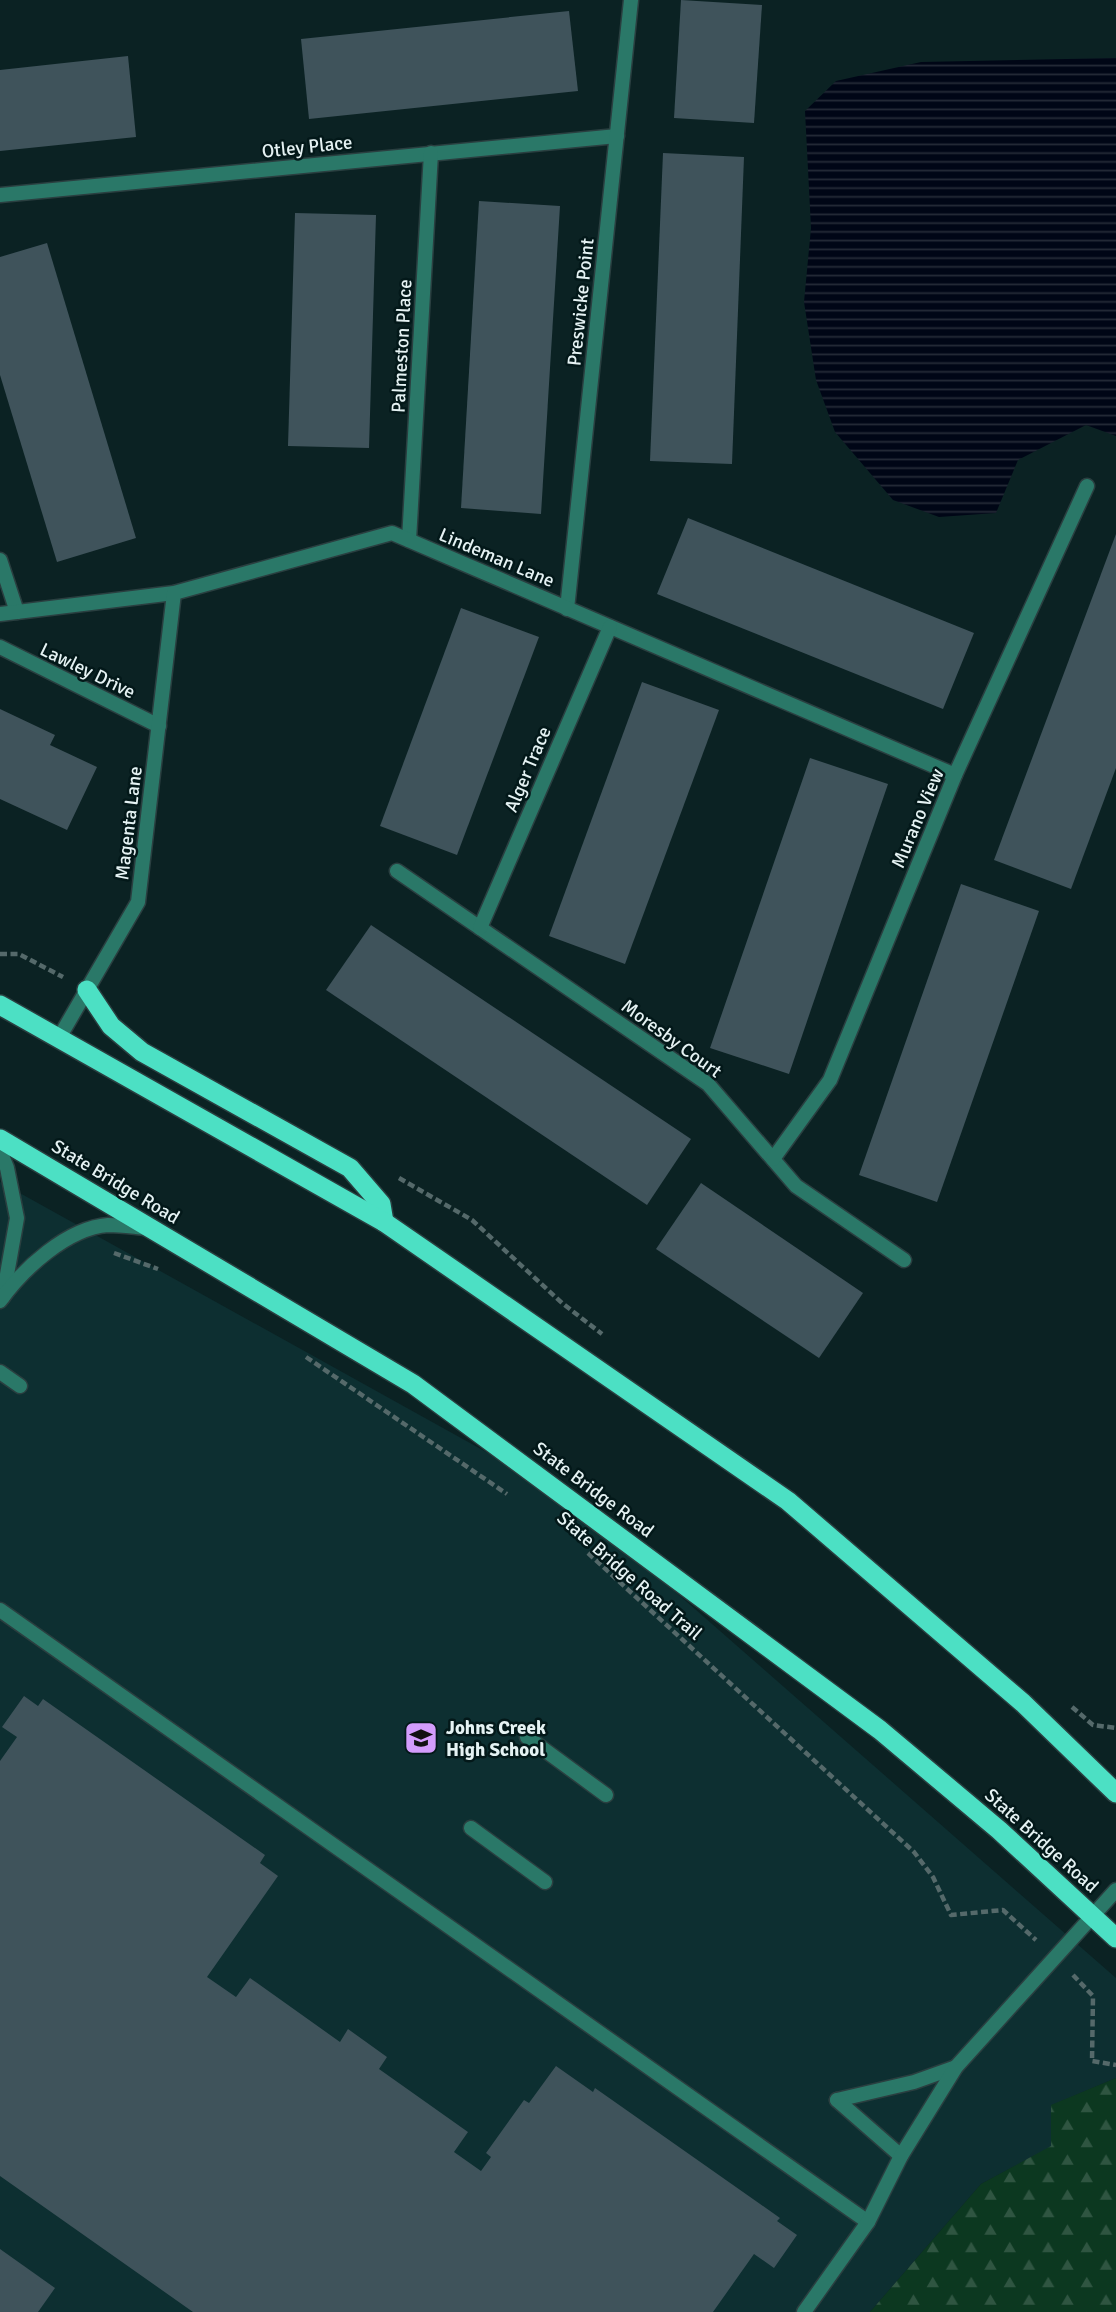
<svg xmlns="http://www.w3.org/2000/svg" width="1116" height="2312" font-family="Signika,sans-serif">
<defs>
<pattern id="forest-firs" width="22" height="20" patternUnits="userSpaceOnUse" patternTransform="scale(1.75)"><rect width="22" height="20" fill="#0c3820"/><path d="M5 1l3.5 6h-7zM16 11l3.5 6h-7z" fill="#2f5541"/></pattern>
<pattern id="water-rules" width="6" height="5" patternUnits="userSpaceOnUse" patternTransform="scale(1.75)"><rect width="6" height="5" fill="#000616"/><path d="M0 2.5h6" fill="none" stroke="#252b38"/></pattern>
</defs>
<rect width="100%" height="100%" fill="#0b2223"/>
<path fill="#0d2f31" d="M0,1182L567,1497L1116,1978V2078L1052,2105V2146L981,2184L870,2312H0Z"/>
<path fill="url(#forest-firs)" d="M1116,2078V2312H870L981,2184L1051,2146V2105Z"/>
<path fill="url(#water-rules)" d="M1116,58V436L1086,425L1018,460L996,513L939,517L893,500L835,432L816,380L804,302L811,228L805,111L836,81L921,62Z"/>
<g fill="#3f535b">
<path d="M681,0L762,5L754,123L674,118Z"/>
<path d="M569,11L578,91L309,119L301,39Z"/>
<path d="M128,56L136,137L0,151V70Z"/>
<path d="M663,153L744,157L732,464L650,461Z"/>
<path d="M479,201L560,206L541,514L461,508Z"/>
<path d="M295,213L376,215L369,448L288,446Z"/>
<path d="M47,243L136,538L57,562L0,375V257Z"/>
<path d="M688,518L974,633L943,709L657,594Z"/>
<path d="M1116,534V768L1071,889L994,860Z"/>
<path d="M461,608L539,637L457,855L380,826Z"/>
<path d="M642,682L719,710L625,964L549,936Z"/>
<path d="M0,709L55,735L50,745L97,767L67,830L0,799Z"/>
<path d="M810,758L888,784L789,1074L710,1048Z"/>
<path d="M961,884L1039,911L937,1202L859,1175Z"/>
<path d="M371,925L691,1139L647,1205L326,990Z"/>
<path d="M701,1183L863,1293L819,1358L656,1249Z"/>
<path d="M24,1696L38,1706L43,1699L265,1855L260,1863L278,1876L207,1977L236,1997L250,1978L340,2042L348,2029L387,2057L379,2069L468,2132L454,2152L481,2171L491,2157L486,2153L524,2100L529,2103L556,2066L593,2092L595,2088L780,2218L777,2221L797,2235L774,2268L754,2254L713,2312H193L0,2176V1761L17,1737L2,1727Z"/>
<path d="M0,2249L55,2288L38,2312H0Z"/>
</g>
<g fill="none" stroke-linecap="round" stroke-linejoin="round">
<defs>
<g id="service">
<path d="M0,1372L20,1386"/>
<path d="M0,1610L868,2222"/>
<path d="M527,1737L606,1795"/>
<path d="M471,1828L545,1882"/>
<path d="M837,2100L914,2082L956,2067"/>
<path d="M837,2100L901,2156"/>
</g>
<g id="minor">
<path d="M0,195L617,136"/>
<path d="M409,540L431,153"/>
<path d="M0,560L17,612"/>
<path d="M567,609L631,0"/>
<path d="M0,614L174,593L392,533L955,775"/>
<path d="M0,647L159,726"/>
<path d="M397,871L708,1084L796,1186L904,1260"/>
<path d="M480,928L610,627"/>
<path d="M59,1038L138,902L174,593"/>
<path d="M0,1151L7,1168L17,1218L3,1297"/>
<path d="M773,1159L830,1080L955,775L1087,486"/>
<path d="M0,1301C23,1269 67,1228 108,1225C121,1225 134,1227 146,1228"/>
<path d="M804,2312L868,2222L901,2156L956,2067L1116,1890"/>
</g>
<g id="trunk">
<path d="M87,990L111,1026L142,1052L350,1168L381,1204L384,1222"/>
<path d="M0,1005L384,1222L788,1501L1023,1703L1116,1793"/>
<path d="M0,1139L413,1384L880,1730L999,1830L1116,1938"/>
</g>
</defs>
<use href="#service" stroke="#2a3f40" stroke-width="17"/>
<use href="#minor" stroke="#2a3f40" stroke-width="17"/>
<use href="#trunk" stroke="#2a3f40" stroke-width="22"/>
<g stroke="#55696a" stroke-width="4.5" stroke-dasharray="7 3.5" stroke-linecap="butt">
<path d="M0,954H19L63,977"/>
<path d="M399,1178L472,1220L562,1303L602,1334"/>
<path d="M114,1253L158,1269"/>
<path d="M306,1357L507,1494"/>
<path d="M588,1553L914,1852L933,1877L951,1915L1003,1910L1036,1940"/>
<path d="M1072,1707L1093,1725L1116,1728"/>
<path d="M1073,1975L1093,1996L1092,2061L1116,2065"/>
</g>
<use href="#service" stroke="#2a7868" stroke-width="14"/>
<use href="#minor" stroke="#2a7868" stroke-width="14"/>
<use href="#trunk" stroke="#4ce0c4" stroke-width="19"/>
</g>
<defs>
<symbol id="school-square" viewBox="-11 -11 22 22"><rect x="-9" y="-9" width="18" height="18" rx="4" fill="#d39cfc" stroke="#031819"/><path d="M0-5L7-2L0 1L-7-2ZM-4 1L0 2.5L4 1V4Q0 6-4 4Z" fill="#111"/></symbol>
</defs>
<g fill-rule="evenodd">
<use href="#school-square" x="402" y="1719" width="38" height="38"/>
</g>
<g text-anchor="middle" stroke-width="5" stroke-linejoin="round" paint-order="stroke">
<g font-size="19" fill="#e5f2f3" stroke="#031819">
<text transform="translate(307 146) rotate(-6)" y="7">Otley Place</text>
<text transform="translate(580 302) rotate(-84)" y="7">Preswicke Point</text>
<text transform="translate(401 346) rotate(-87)" y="7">Palmeston Place</text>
<text transform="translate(497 557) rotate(23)" y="7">Lindeman Lane</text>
<text transform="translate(88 670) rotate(26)" y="7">Lawley Drive</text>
<text transform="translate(527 769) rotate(-67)" y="7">Alger Trace</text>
<text transform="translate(917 818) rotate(-67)" y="7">Murano View</text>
<text transform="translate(128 823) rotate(-83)" y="7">Magenta Lane</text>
<text transform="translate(672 1038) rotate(36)" y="7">Moresby Court</text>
<text transform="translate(116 1181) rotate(31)" y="7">State Bridge Road</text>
<text transform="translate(594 1489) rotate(37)" y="7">State Bridge Road</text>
<text transform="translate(630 1575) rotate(41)" y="7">State Bridge Road Trail</text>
<text transform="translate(1042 1840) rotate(42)" y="7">State Bridge Road</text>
</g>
<g font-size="19" font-weight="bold" fill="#e5f2f3" stroke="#031819" text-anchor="start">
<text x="446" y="1734">Johns Creek<tspan x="446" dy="22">High School</tspan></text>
</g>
</g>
</svg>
